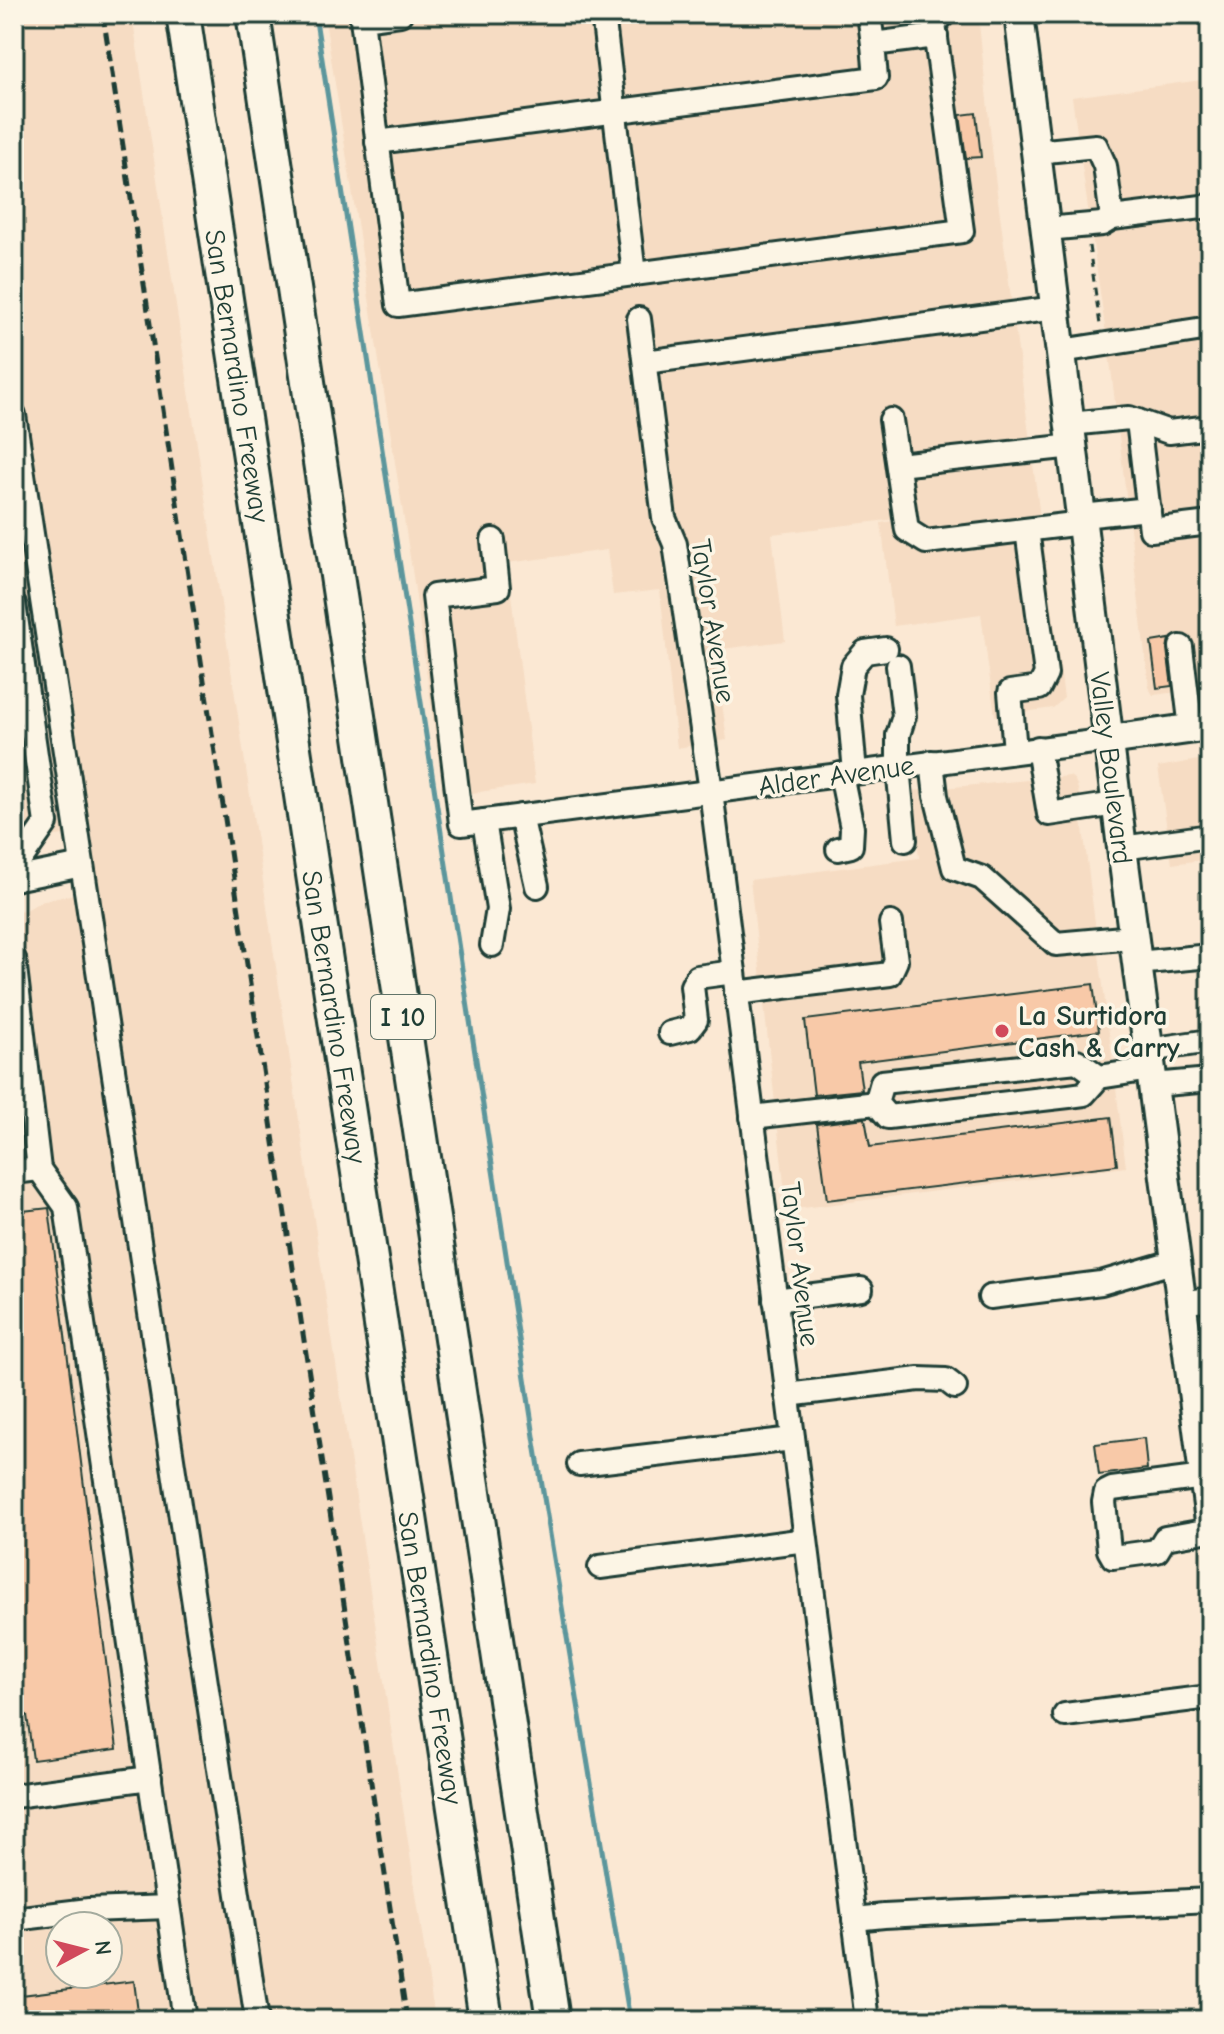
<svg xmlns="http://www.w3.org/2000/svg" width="1224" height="2034" font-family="'Comic Neue',sans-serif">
<rect width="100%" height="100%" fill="#fbe8d3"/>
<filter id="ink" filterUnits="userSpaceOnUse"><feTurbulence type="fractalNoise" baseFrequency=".0125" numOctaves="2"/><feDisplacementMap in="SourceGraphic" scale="16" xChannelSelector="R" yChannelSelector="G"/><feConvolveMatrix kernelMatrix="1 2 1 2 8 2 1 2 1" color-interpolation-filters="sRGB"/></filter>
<g filter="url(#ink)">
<g fill="#f6dcc3" fill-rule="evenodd">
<path d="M14,14H132L435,2020H14V911L26,910L40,902L78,893L70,834L14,842ZM60,1926H108V1974H60Z"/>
<path d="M324,14H978L995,177L1064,698L1053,708L995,716L981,614L894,626L881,523L921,516L772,534L785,641L715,650L727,740L677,748L660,590L613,595L607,550L507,563L535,784L444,797L413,576Z"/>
<path d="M1210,79V688L1153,695L1149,688L1111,369L1072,97Z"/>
<path d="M1210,758V859L1172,864L1158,767Z"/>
<path d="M1070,776L1075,780L1078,789L1126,1167L787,1210L750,880L919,858L912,791Z"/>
</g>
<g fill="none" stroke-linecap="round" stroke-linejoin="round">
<path stroke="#5b969c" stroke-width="5" d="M315,14L535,1443L630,2020"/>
</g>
<g fill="#f8c9a8" stroke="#1f3d34" stroke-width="2">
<path d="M976,113L981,157L966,158L960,115Z"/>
<path d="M1169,639L1167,649L1172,686L1157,688L1151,642Z"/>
<path d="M1093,984L1099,1031L858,1062L862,1090L814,1095L805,1020Z"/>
<path d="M1111,1117L1117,1165L827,1200L817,1124L865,1118L870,1147Z"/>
<path d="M49,1208L117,1749L33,1760L27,1715L14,1716V1212Z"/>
<path d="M1144,1438L1147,1469L1099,1475L1095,1444Z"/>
<path d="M134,1981L139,2020H14V1996Z"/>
</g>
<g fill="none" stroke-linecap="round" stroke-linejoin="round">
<defs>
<g id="minor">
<path d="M400,14L362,19L398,305L962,231L934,24L944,14"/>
<path d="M603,14L634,274"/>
<path d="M869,14L873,44L936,36"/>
<path d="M377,142L876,78L873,44"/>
<path d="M1036,152L1096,146L1105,166L1112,218L1102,224L1046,229"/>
<path d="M1112,218L1210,206"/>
<path d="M639,319L664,518L675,544L711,791L867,2020"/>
<path d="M1061,351L1210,328"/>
<path d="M645,362L1056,308"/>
<path d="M14,415L257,2020"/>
<path d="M891,420L907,530L926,542L1082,523"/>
<path d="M1138,421L1151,530L1210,523"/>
<path d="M1070,424L1129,418L1169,432L1210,427"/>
<path d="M898,465L1073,446"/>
<path d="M1082,516L1149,509"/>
<path d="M493,540L498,588L434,596L461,824L1109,740"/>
<path d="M14,604L46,823L14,869"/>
<path d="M1181,647L1191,729"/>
<path d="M898,666L904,716L898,735V767L905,840"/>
<path d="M1038,748L1049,814L1116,804"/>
<path d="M1015,751L1010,692L1039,688L1046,674L1027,530"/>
<path d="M932,762L936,796L954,868L982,878L1056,944L1134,937"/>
<path d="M855,772L848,695L853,666L865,652L886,649"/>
<path d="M521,816L537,886"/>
<path d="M484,821L498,909L492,945"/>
<path d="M1122,848L1210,836"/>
<path d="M838,849L851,846L852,828L841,774"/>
<path d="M14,879L82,865"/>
<path d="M14,959L39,1169L66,1207L185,2020"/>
<path d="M1137,963L1210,956"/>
<path d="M736,993L890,974L896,961L891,923"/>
<path d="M670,1033L690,1028L696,1020L692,986L697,977L734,972"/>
<path d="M1148,1050L1210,1041"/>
<path d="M1153,1085L1210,1080"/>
<path d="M876,1103L882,1082L1077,1061L1099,1077"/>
<path d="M752,1117L876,1103L888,1117L1069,1096L1084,1094L1099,1077L1151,1069"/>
<path d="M14,1172L39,1169"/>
<path d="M990,1297L1101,1283L1176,1261"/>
<path d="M775,1300L861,1289"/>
<path d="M1181,1303L1210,1299"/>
<path d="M787,1395L919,1379L946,1380L955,1387"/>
<path d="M579,1464L793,1439"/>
<path d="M1204,1477L1112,1489L1106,1492L1104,1502L1109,1550L1113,1557L1157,1551L1165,1538L1210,1530"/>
<path d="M600,1567L806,1540"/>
<path d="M1065,1715L1210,1697"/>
<path d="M14,1796L150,1778"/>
<path d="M14,1919L89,1910L168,1907"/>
<path d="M854,1919L884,1916L1210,1900"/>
</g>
<g id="major">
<path d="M1019,14L1122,848L1210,1521"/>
<path d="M1109,740L1210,726"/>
</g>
<g id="highway">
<path d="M183,14L486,2020"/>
<path d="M253,14L553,2020"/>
</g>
</defs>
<use href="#minor" stroke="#1f3d34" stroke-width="28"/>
<use href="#major" stroke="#1f3d34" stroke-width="34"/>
<use href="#highway" stroke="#1f3d34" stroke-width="38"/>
<path stroke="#1f3d34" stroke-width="3" stroke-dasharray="8 6" stroke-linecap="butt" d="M1089,246L1100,325"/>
<use href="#minor" stroke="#fcf5e5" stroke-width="22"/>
<use href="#major" stroke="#fcf5e5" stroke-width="28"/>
<use href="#highway" stroke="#fcf5e5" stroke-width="32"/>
<path stroke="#1f3d34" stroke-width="5" stroke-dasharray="12 6" stroke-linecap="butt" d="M103,14L407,2020"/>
</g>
</g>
<circle fill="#d1495b" stroke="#fcf5e5" stroke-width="3" cx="1002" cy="1031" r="8"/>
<g text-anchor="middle" stroke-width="7" stroke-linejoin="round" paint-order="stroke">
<rect fill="#fcf5e5" stroke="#617469" stroke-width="2" x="371" y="995" width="64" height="44" rx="6"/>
<g font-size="26" font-weight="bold" fill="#1f3d34">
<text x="403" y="1026">I 10</text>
</g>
<g font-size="28" fill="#1f3d34" stroke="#fcf5e5">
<text transform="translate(238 376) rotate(81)" y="10">San Bernardino Freeway</text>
<text transform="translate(714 621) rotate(81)" y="10">Taylor Avenue</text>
<text transform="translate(1112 768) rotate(83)" y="10">Valley Boulevard</text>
<text transform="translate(836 775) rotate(-8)" y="10">Alder Avenue</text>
<text transform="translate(335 1017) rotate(81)" y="10">San Bernardino Freeway</text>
<text transform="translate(801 1264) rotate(83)" y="10">Taylor Avenue</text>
<text transform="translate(431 1658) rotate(81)" y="10">San Bernardino Freeway</text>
</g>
<g font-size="28" font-weight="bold" fill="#1f3d34" stroke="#fcf5e5" text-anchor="start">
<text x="1018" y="1025">La Surtidora<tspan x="1018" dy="32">Cash &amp; Carry</tspan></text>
</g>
</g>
<rect width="1224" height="2034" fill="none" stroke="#fcf5e5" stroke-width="48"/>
<rect x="24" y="24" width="1176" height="1986" fill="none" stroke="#1f3d34" stroke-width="3" filter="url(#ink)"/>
<g transform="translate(84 1950) rotate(83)"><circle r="38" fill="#fcf5e5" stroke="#a4ab9e" stroke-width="2"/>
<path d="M0-6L14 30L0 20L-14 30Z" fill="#d1495b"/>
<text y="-12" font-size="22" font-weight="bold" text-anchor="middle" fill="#1f3d34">N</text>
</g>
</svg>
